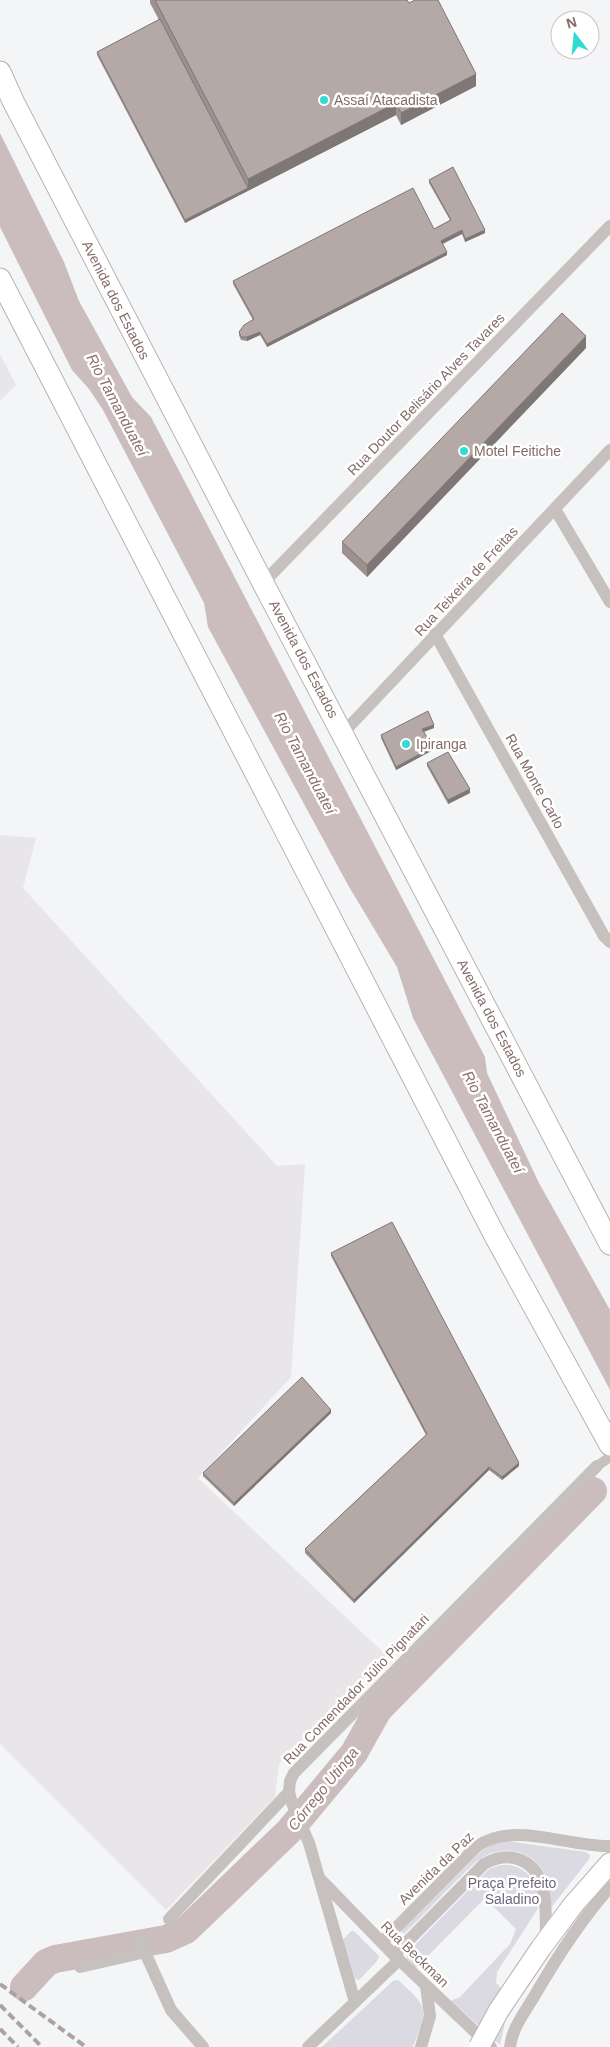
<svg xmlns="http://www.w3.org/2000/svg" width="610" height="2047" font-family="Helvetica,sans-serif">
<rect width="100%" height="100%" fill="#f4f5f7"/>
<g fill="#e8e6e8">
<path d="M0,354L16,385L0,401Z"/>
<path d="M0,835L36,838L23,888L277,1166L305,1164L291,1377L198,1478L386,1655L279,1764L275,1797L166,1910L0,1744Z"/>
</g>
<g fill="#dbd9e1">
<path d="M506,1841L586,1852L590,1855V1858L550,1909C551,1890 548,1870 531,1858C518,1849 501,1848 487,1855C474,1861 465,1873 455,1882C438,1900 421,1917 404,1934L401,1931L480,1852L491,1845Z"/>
<path d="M501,1865C526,1863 545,1886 537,1910L497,1972L496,1983L509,1996H520L505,2022L500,2045L451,2001L460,1997L510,1944L516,1929L485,1898L416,1968L407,1959V1953L489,1869Z"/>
<path d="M351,1931H354L379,1956L377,1961L359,1980L355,1979L343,1940Z"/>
<path d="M398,1980C429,2008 428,2008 413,2047H322L393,1981Z"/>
</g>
<path fill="#cbbdbd" d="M0,133L64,262L79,301L132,397L151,417L485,1057L487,1073L539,1183L610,1310V1390L413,1018L397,967L348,885L208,627L204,603L103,410L89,389L72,370L0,227Z"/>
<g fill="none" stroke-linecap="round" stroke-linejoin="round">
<path stroke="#cbbdbd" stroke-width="28" d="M24,1987L46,1963L55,1959L166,1939L186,1930L289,1831L354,1753L378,1710L593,1491"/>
<defs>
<path id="primary" d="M541,1948L573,1905L610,1863"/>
<g id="trunk">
<path d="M0,72L13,101L263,583L610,1244"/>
<path d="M0,279L495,1236L610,1445"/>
</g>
</defs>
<use href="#primary" stroke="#bbb3b2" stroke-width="22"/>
<use href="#trunk" stroke="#b9b3b2" stroke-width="23"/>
<path stroke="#c6c0be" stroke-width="10" d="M597,1466L610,1457"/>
<g stroke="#c6c0be" stroke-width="12">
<path d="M555,509L610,602"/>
<path d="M263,583L610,226"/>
<path d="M435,634L604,936L610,942"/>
<path d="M343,733L610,450"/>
<path d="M322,1881L394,1955L491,2047"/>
<path d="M169,1919L289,1792"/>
<path d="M139,1939L171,2010L203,2047"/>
<path d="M382,1942L476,1847C513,1820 567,1847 610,1846"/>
<path d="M394,1955L484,1864C495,1858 506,1855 518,1859C551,1870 545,1912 546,1941"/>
<path d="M80,1967L146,1952"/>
<path d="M355,2002L309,1843L292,1803L289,1792L290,1781L294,1773L597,1466"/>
<path d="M308,2047L399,1960"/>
<path d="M421,2047L430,2016L426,1986"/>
<path d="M510,2047C512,2028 525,2012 535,1995C557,1957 580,1921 610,1887"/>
</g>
<use href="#primary" stroke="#fff" stroke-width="20"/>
<use href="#trunk" stroke="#fff" stroke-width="21"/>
<g stroke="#aca2a0" stroke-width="4" stroke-dasharray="8 4" stroke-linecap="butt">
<path d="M0,1984L86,2047"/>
<path d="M0,2005L42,2047"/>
<path d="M0,2029L18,2047"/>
</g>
<defs>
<path id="primary-bridge" d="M479,2047L499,2010L541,1948"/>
</defs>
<use href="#primary-bridge" stroke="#bbb3b2" stroke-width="22" stroke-linecap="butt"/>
<use href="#primary-bridge" stroke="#fff" stroke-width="20"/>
</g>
<g fill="#9c9190">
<path d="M150,0H407L409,3L476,86L401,125L396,115L185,223L97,55V52L159,20L150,3Z"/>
<path d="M429,180L485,233L465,242L462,234L443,244L447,255L267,347L260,335L247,341L241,340L239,335V332L253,320L233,284V281L434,229L450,220L429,183Z"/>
<path d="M586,348L367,577L342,553V542Z"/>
<path d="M434,728L424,732L433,750L396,770L381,738V735Z"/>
<path d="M427,763L470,793L448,804L427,766Z"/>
<path d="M331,1253L519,1466L502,1480L489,1470L354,1603L305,1553V1549L426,1435L331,1256Z"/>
<path d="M331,1413L234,1506L203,1476V1473Z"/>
</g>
<g fill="#7f7676">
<path d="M476,74V86L401,125V113Z"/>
<path d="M396,103V115L185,223V220L248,188V179Z"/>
<path d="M462,230V234L441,244V241Z"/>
<path d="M485,230V233L465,242V239Z"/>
<path d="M447,252V255L267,347V344Z"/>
<path d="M260,332V335L247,341V337Z"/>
<path d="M586,336V348L367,577V565Z"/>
<path d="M434,725V728L422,732V729Z"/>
<path d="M433,747V750L396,770V767Z"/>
<path d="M470,789V793L448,804V800Z"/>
<path d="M331,1410V1413L234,1506V1503Z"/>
<path d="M519,1463V1466L502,1480V1477Z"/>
<path d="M489,1467V1470L354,1603V1600Z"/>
</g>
<g fill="#b5a9a8" stroke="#7f7676">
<path d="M155,0H407L409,3L415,0H438L476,74L401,113L396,103L248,179Z"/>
<path d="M160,19L248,188L185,220L97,52Z"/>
<path d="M453,167L485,230L465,239L462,230L441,241L447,252L267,344L260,332L247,337H241L239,332L244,325L254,319L233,281L413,188L434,229L451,220L429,180Z"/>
<path d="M562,313L586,336L367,565L342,542Z"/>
<path d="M428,711L434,725L422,729L433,747L396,767L381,735Z"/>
<path d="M448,752L470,789L448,800L427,763Z"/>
<path d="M392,1222L519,1463L502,1477L489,1467L354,1600L305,1549L427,1434L331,1253Z"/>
<path d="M302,1377L331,1410L234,1503L203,1473Z"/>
</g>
<g fill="#30dbd1" stroke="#fff" stroke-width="2">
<circle cx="324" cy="100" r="5"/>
<circle cx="464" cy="451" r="5"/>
<circle cx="406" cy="744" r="5"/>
</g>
<g text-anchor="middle" stroke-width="5" stroke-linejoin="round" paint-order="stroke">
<g font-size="14" fill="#846c68" stroke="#fff" text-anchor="start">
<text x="334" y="105">Assaí Atacadista</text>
<text x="474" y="456">Motel Feitiche</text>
<text x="416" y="749">Ipiranga</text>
</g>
<g font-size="14" fill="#846c68" stroke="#fff">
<text transform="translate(116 300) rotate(63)" y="5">Avenida dos Estados</text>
<text transform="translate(426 394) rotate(-46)" y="5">Rua Doutor Belisário Alves Tavares</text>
<text transform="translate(466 581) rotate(-47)" y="5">Rua Teixeira de Freitas</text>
<text transform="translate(304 659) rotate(62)" y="5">Avenida dos Estados</text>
<text transform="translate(535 781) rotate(61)" y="5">Rua Monte Carlo</text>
<text transform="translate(492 1018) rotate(62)" y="5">Avenida dos Estados</text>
<text transform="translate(356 1689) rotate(-46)" y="5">Rua Comendador Júlio Pignatari</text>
<text transform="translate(436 1868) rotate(-44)" y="5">Avenida da Paz</text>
<text transform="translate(415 1954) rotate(44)" y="5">Rua Beckman</text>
</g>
<g font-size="14" fill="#71667c" stroke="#fff">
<text x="512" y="1888">Praça Prefeito<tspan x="512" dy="16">Saladino</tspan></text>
</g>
<g font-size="15" font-style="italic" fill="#8e6e6f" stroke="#fff">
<text transform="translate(117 405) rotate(62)" y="5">Rio Tamanduateí</text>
<text transform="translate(305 763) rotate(62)" y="5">Rio Tamanduateí</text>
<text transform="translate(493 1122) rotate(62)" y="5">Rio Tamanduateí</text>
<text transform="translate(323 1789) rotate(-51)" y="5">Córrego Utinga</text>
</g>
</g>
<g transform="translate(575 35) rotate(344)"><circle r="24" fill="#ffffff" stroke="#cec4c3"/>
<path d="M0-4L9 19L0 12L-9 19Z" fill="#30dbd1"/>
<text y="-8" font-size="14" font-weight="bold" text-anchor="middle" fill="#846c68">N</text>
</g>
</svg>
